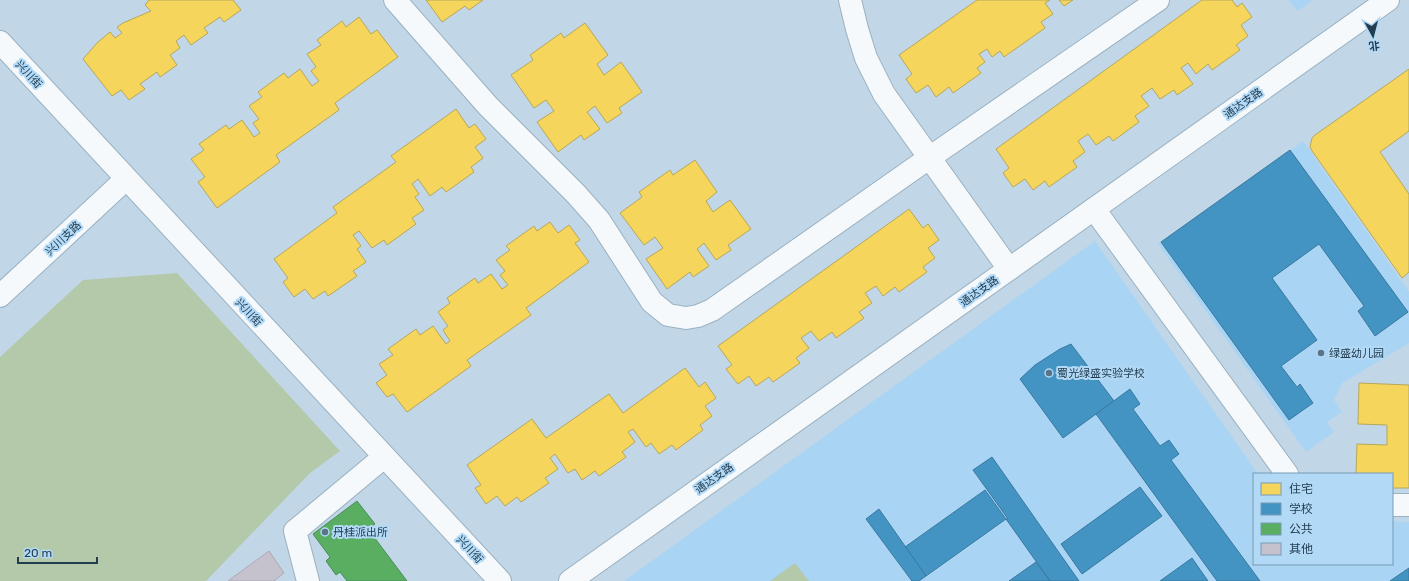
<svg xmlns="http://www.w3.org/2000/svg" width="1409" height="581" font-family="Rubik,'Noto Sans SC',sans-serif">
<rect width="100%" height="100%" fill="#c1d7e7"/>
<g fill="#aad4f3">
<path d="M1289,0H1313L1297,11Z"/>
<path d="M1303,141L1409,292V343L1342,383L1334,400L1342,412L1327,422L1334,432L1306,452L1158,244Z"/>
<path d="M1095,241L1258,474H1254V564H1392V521L1409,522V581H624Z"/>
</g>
<g fill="#b4c9aa">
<path d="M177,273L340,451L310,473L206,581H0V357L83,280Z"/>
<path d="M795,563L809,581H770Z"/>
</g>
<g fill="#f6d55c" stroke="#b6a759">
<path d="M149,0H233L241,10L224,22L220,17L204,28L208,33L191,45L184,35L176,41L180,48L170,55L177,65L160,77L157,72L140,84L145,89L129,100L121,90L112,96L83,59L97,43L110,32L115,38L122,33L117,27L123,23L151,11L145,5Z"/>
<path d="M426,0H483L469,10L465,6L442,22Z"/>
<path d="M977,0H1050L1045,3L1053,14L1041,22L1045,28L1004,57L1000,51L992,57L987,49L979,54L985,62L977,68L981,73L953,93L949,87L936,97L928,85L916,93L906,79L912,74L899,55Z"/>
<path d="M1059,0H1073L1064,6Z"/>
<path d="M1202,0H1232L1237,7L1242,3L1252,17L1241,25L1248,36L1236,45L1240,50L1212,70L1208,64L1196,74L1188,63L1181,68L1193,84L1177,95L1174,90L1160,99L1152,88L1141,96L1149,106L1135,116L1139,122L1113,141L1109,136L1096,145L1088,134L1078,141L1085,152L1073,161L1077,167L1049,187L1045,181L1033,190L1025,179L1013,187L1003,173L1009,168L996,149Z"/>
<path d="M359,17L371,34L377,30L398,57L335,103L339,110L276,155L280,162L217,208L198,182L205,177L191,159L204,150L199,144L226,125L229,129L242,120L254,137L260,133L253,123L259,119L249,106L262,97L258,92L284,73L288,78L300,69L312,86L319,81L311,71L316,67L307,54L321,45L317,40L342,21L346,27Z"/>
<path d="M585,23L608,55L597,64L604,75L621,62L642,92L619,108L622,113L607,123L595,106L587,112L600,129L584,140L581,135L558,152L537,122L554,111L546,100L534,108L511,75L533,60L530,55L561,33L564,38Z"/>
<path d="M1409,69V131L1380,152L1409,194V272L1402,278L1312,151L1310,147L1312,138L1315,135Z"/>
<path d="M456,109L469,128L475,124L486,139L475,147L483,158L471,167L474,172L446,192L442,187L430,196L418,179L412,184L419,194L415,197L424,210L412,218L416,224L387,245L384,240L372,248L359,231L353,235L361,246L357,249L366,262L353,271L357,276L328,296L325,291L313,299L305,289L294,297L283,282L288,278L274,259L337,213L333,207L396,162L391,156Z"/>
<path d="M695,160L717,192L706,201L713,212L730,200L751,229L728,245L731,250L716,260L704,243L697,249L709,266L693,277L690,272L667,289L646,259L663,248L655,237L644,245L620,213L642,197L639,192L670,170L673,175Z"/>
<path d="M909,209L923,228L928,224L939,240L928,248L935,258L923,267L927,272L899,292L895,287L883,296L876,286L865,293L872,303L859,312L864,318L836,338L832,332L819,341L811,331L801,338L809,348L796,358L800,363L773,382L769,377L756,386L749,376L738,384L726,369L732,365L718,346Z"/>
<path d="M550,222L558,233L569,225L580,240L575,243L589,262L526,308L531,315L467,360L471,366L407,412L393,394L387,397L376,383L387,375L379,364L393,355L388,349L416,329L420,335L433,326L446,344L450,341L443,330L448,326L438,312L450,303L447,298L475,278L478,283L491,274L502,289L508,285L500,275L505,271L496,260L510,250L506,246L534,226L537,231Z"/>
<path d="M685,368L699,387L705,382L716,398L705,406L712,416L700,425L703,430L676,450L672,445L659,454L651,443L646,447L633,429L628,432L635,442L622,452L626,457L599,476L595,471L582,480L575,469L568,473L555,454L550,458L558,469L545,478L549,483L521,502L517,497L505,506L497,496L486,504L475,488L481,485L467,465L532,419L546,438L609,394L623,413Z"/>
<path d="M1359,383L1409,385V488H1392V474H1356L1357,444L1387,445V425L1358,424Z"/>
</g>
<g fill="#4393c3" stroke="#3979a1">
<path d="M1290,150L1408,312L1375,336L1358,311L1364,306L1319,244L1272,278L1317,340L1281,366L1297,387L1300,384L1313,403L1289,420L1161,242Z"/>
<path d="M1071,344L1114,401L1063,438L1020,379L1035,365L1060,349Z"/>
<path d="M1130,389L1140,404L1133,409L1160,446L1169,440L1179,454L1171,460L1260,581H1217L1096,414Z"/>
<path d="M992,457L1079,581H1050L1006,519H1008L973,470Z"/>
<path d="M1140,487L1162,516L1082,574L1061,544Z"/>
<path d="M985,490L1006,519L926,576L905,547Z"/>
<path d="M879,509L926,576L919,581H912L866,519Z"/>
<path d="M1192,558L1208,581H1160Z"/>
<path d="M1036,562L1050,581H1009Z"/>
<path d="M1409,568V581H1390Z"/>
</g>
<path fill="#5aae61" stroke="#498c5c" d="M357,501L375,524L368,529L407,581H347L340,572L336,575L326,561L330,557L313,534Z"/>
<path fill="#c6c2cd" stroke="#aca8b3" d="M269,551L284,573L274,581H228Z"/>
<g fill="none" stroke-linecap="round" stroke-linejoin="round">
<defs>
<g id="minor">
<path d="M395,0L488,106L576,194L599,220L652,302L668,315L686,318L698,316L712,310L929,158L1158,0"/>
<path d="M850,0L857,29L866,58L884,94L1009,269"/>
<path d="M0,42L500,581"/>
<path d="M1094,209L1287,474"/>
<path d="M0,296L126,179"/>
<path d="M1392,505H1409"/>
<path d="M308,581L295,531L384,457"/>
<path d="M570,581L1388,0"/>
</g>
</defs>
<use href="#minor" stroke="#9ab1c1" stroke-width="24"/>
<use href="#minor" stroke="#f6f9fb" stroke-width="22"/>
</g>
<g fill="#5a7386" stroke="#b2d9f6" stroke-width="1.5">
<circle cx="1321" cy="353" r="4"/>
<circle cx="1049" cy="373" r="4"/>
<circle cx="325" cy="532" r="4"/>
</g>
<g text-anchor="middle" stroke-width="4" stroke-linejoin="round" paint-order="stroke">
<g font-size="11" fill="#223d51" stroke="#b2d9f6">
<text transform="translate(29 74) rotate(47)" y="4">兴川街</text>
<text transform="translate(1243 103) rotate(-35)" y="4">通达支路</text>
<text transform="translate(63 238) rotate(-43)" y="4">兴川支路</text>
<text transform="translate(979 291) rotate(-35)" y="4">通达支路</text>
<text transform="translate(249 312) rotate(47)" y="4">兴川街</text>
<text transform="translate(714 478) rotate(-35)" y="4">通达支路</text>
<text transform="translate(470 549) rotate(47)" y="4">兴川街</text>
</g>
<g font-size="11" fill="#223d51" stroke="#b2d9f6" text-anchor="start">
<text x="1329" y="357">绿盛幼儿园</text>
<text x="1057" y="377">蜀光绿盛实验学校</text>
<text x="333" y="536">丹桂派出所</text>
</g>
</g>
<rect x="1253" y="473" width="140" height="92" fill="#b2d9f6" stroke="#789bb4"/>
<rect x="1261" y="483" width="20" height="12" fill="#f6d55c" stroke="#789bb4"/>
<text x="1289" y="493" font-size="12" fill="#223d51">住宅</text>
<rect x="1261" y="503" width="20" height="12" fill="#4393c3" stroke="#789bb4"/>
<text x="1289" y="513" font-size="12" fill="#223d51">学校</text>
<rect x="1261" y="523" width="20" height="12" fill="#5aae61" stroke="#789bb4"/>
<text x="1289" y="533" font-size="12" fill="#223d51">公共</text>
<rect x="1261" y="543" width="20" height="12" fill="#c6c2cd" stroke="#789bb4"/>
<text x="1289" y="553" font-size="12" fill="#223d51">其他</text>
<g transform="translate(1373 36) rotate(173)" stroke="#b2d9f6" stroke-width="3" paint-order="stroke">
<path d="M0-3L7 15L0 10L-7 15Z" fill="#223d51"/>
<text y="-6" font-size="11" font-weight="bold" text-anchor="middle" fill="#223d51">北</text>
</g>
<path d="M18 557v6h79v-6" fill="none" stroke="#223d51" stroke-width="2"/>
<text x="24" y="557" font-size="12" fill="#223d51" stroke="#b2d9f6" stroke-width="3" paint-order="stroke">20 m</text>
</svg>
